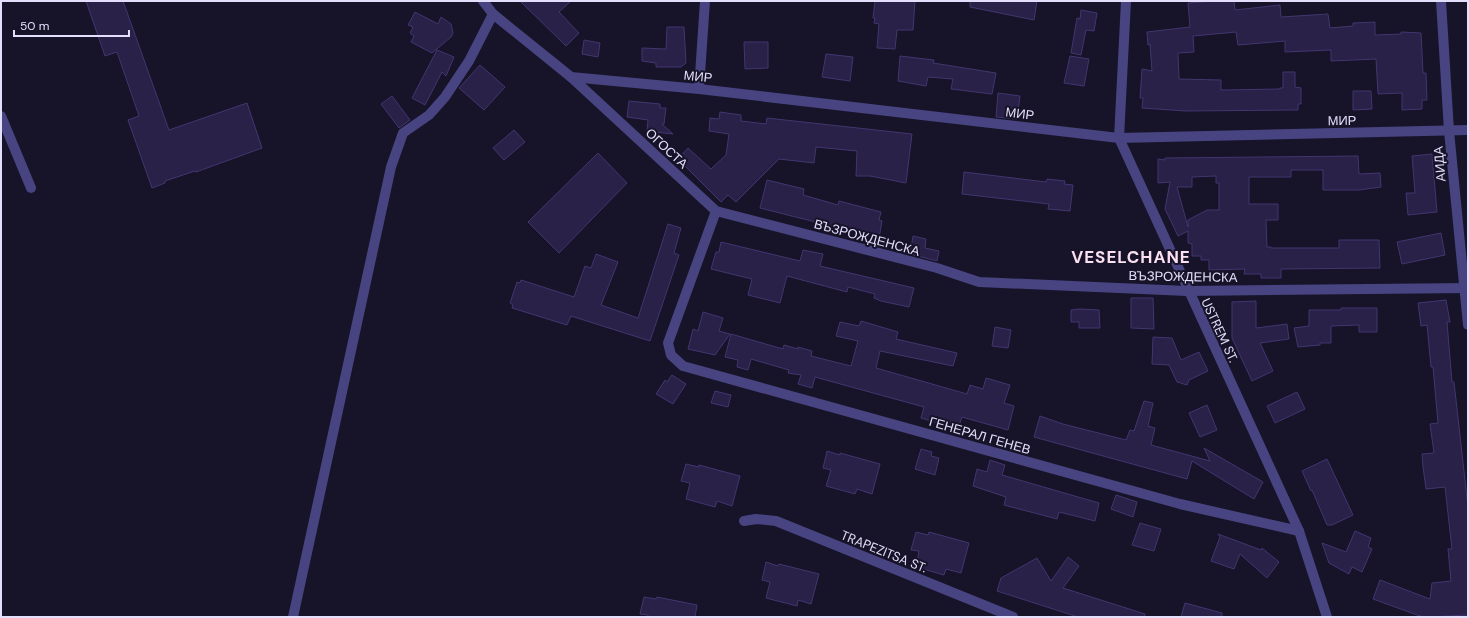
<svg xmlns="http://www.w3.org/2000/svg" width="1469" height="618" font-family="'DM Sans',sans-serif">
<rect width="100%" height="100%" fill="#171328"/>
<g fill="#292147" stroke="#423670" fill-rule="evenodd">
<path d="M86,1H123L169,130L247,103L262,148L196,172L195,171L165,181V183L152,188L128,120L139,116L117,52L105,56Z"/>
<path d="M520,1H571L559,12L579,33L566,46Z"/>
<path d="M875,1H915L913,30H897L895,49L877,48L879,24L874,23L875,18H873Z"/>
<path d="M970,1H1037L1034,20L970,7Z"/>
<path d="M1213,1H1234L1235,10L1280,5L1281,17L1328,14L1330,28L1353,26V23L1375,22V35L1401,34V32L1421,33L1423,73H1426L1427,100H1422V109L1402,110V93L1378,94L1376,59L1331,61V50L1285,52V41L1238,45L1236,32L1193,36L1194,52L1178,53L1179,79L1221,80V90L1280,89V88H1283V72H1295V87L1301,88V104H1298V110L1185,111L1142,108L1143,98H1140L1142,69L1152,71L1150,44L1148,45L1147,32L1190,27L1188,3Z"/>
<path d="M1081,10L1097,13L1094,31L1086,30L1081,55L1071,53L1077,18L1080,19Z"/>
<path d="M415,12L438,24L441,17L451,24L453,33L451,37L432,53L411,42L414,36L410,33L413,27L408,25Z"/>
<path d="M667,27H684L686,63L681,67H656V63L642,61V48L666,49Z"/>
<path d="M584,40L600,43L598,57L582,54Z"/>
<path d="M744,42H768V68L745,69Z"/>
<path d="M437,50L454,57L446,76L442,72L425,105L412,98Z"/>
<path d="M826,54L853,57L850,81L822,77Z"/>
<path d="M900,56L934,60L933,63L996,73L992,94L951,89L953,79L928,77L926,86L898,81Z"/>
<path d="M1070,56L1089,59L1084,86L1064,83Z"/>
<path d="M480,65L505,87L484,110L459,88Z"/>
<path d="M1353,91H1371L1372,109L1353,110Z"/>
<path d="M998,93L1020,96L1017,119L996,117Z"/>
<path d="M392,96L410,120L399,128L381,104Z"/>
<path d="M629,101L660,104V108H666L664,124H662L673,134L647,131L648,120L627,117Z"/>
<path d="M720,112L741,115V121L766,124L767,118L912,134L906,183L870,176H856L857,151L816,147L814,163L779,159L736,202L728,195L721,202L678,159L688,148L711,169L726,155L729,134L709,131L710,118L719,119Z"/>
<path d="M514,130L525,142L504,160L493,148Z"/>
<path d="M598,153L627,183L559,253L528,222Z"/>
<path d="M1432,154L1437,212L1408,215L1406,193H1415L1412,156Z"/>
<path d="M1358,156L1359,174L1380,173L1381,187L1359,190H1323V170H1291V177H1249V204H1278V220H1266L1267,247H1271V248H1339V240H1379L1380,268L1281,269V278H1261V274H1244L1245,269L1209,270V260H1201V256H1192V244L1188,243V231L1178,236L1165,209L1170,182L1158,183V159L1165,160V158ZM1216,176V183H1219V210H1207L1188,220V227L1177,187H1192V177Z"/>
<path d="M964,172L1046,182L1047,179L1065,181L1064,184L1073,185L1070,211L1048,209L1049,204L962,194Z"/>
<path d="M767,180L804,189L803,195L838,205L839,201L881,212L879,220L882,221L879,238L760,208Z"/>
<path d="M668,224L681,228L674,253L679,255L650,341L571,316L567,325L512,308L513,305L510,303L517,282L520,283L521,280L574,297L585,266L591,268L596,254L618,262L601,305L638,318Z"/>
<path d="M1441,233L1445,255L1402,264L1397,242Z"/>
<path d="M913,236L926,239L925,248L939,251L937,261L910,254Z"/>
<path d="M721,242L800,261L803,250L823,254L820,266L914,288L909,307L881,301L874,298L875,294L848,287L847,292L787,276L780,303L748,295L752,279L711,269L716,252H719Z"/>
<path d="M1131,298H1153L1154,329L1131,328Z"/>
<path d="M1446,300L1450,322H1447L1452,382H1454L1468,507V615L1428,617L1420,616L1373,599L1380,580L1430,599L1432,583L1451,581L1448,549H1452L1445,487L1426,489L1423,467L1422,454L1434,453L1430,424L1438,423L1433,367H1431L1427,325L1421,326L1418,303Z"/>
<path d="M1256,301V328L1287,324L1289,339L1260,343L1273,371L1252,381L1232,338V302Z"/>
<path d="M1341,308H1377V332H1359V325L1331,326V343H1320V345L1298,347L1294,328L1309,326V310H1341Z"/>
<path d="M1079,309L1099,310L1100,328H1079V322H1071V310Z"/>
<path d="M703,312L723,318L719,331L730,334L715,355L688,349L693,329L698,331Z"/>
<path d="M861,321L898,332L896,339L957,353L953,366L880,351L876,368L967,394L970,385L983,389L986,378L1010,385L1004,403L1014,406L1008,430L962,417L958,429L921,418L924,407L815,377L812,388L798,384L801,375L788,373L789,370L751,359L748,370L737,367L738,360L725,357L731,334L783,349L784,345L798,349V347L812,351L811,356L851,366L858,341L836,336L840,322L859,326Z"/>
<path d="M995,327L1011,330L1008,348L992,346Z"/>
<path d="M1153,337L1172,338L1181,360L1199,352L1208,371L1189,380L1187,385L1177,382L1169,365L1152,364Z"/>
<path d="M672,375L686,384L673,404L656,394L665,380L667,382Z"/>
<path d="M715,391L731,395L728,407L711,403Z"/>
<path d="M1297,392L1305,409L1275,423L1267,406Z"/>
<path d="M1144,401L1153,403L1148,426L1155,428L1151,445L1210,461L1204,448L1263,482L1254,499L1192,461L1187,479L1034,437L1040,416L1063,424L1126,440L1130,430L1134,431Z"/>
<path d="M1207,405L1217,430L1200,437L1189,413Z"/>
<path d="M921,449L932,452L931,456L939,458L935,475L915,469Z"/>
<path d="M827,451L840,455V453L880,464L872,494L857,489L855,494L826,486L831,470L823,468Z"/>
<path d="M1327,459L1353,515L1332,525H1327L1312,490L1311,491L1302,471Z"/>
<path d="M990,460L1005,465L1002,475L1099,503L1095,521L1059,512L1057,519L1004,505L1006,497L973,486L977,469L987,472Z"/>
<path d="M686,464L699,467V465L740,476L732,506L717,501L715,507L686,499L690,483L681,481Z"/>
<path d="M1116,495L1137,502L1133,517L1111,509Z"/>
<path d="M1140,523L1161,529L1154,551L1132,545Z"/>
<path d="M1355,531L1371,538L1368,547L1372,549L1362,572L1352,567L1349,574L1329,563L1322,543L1346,552Z"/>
<path d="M916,532L928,535L929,532L969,543L961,573L946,569L944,575L916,567L919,551L911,550Z"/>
<path d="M1218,534L1261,550L1262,548L1279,562L1267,578L1240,554L1234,569L1211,561L1220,537Z"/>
<path d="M1068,557L1079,566L1063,588L1145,614V617H1078L997,591L1001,578L1037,558L1051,581Z"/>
<path d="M766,562L778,566L779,564L819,574L811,604L798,600L797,606L766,598L770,582L762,580Z"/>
<path d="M644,597L656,599L657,597L697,605L695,617H648V615L640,614Z"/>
<path d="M1185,603L1222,613V617H1181Z"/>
</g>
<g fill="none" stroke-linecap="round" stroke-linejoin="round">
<g stroke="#474481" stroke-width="10">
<path d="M483,1L493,14L571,77L716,211L937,268L979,282L1187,291L1468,288"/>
<path d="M1126,1L1119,138L1299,531L1327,617"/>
<path d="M1441,1L1449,131L1468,325"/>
<path d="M571,77L699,89L1119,138L1468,130"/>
<path d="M699,89L705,1"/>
<path d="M1,116L31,188"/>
<path d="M716,211L668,343L671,355L683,366L1180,504L1299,531"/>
<path d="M744,521L756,519L776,521L1013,617"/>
<path d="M293,617L391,167L403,133L429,115L445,97L469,61L493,14"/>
</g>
</g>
<g text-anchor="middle" stroke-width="4" stroke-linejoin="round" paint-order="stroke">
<g font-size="13" fill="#e2defb" stroke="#171328">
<text transform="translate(698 76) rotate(6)" y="5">МИР</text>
<text transform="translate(1020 113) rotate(7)" y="5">МИР</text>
<text transform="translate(1342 120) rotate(-1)" y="5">МИР</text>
<text transform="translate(667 148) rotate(43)" y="5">ОГОСТА</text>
<text transform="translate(1439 164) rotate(-95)" y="5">АИДА</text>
<text transform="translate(867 237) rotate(15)" y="5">ВЪЗРОЖДЕНСКА</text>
<text transform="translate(1183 276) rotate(1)" y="5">ВЪЗРОЖДЕНСКА</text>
<text transform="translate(1220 330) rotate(65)" y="5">USTREM ST.</text>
<text transform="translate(980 435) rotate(16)" y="5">ГЕНЕРАЛ ГЕНЕВ</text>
<text transform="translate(884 551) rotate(22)" y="5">TRAPEZITSA ST.</text>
</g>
<g font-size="17" font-weight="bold" letter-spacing="1" fill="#fbe0f1" stroke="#171328">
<text x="1131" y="263">VESELCHANE</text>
</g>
</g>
<rect width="1469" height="618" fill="none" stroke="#e2defb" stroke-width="4"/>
<path d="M14 30v6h115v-6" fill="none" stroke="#e2defb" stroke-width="2"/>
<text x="20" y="30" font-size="12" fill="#e2defb" stroke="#171328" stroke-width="3" paint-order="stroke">50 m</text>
</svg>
